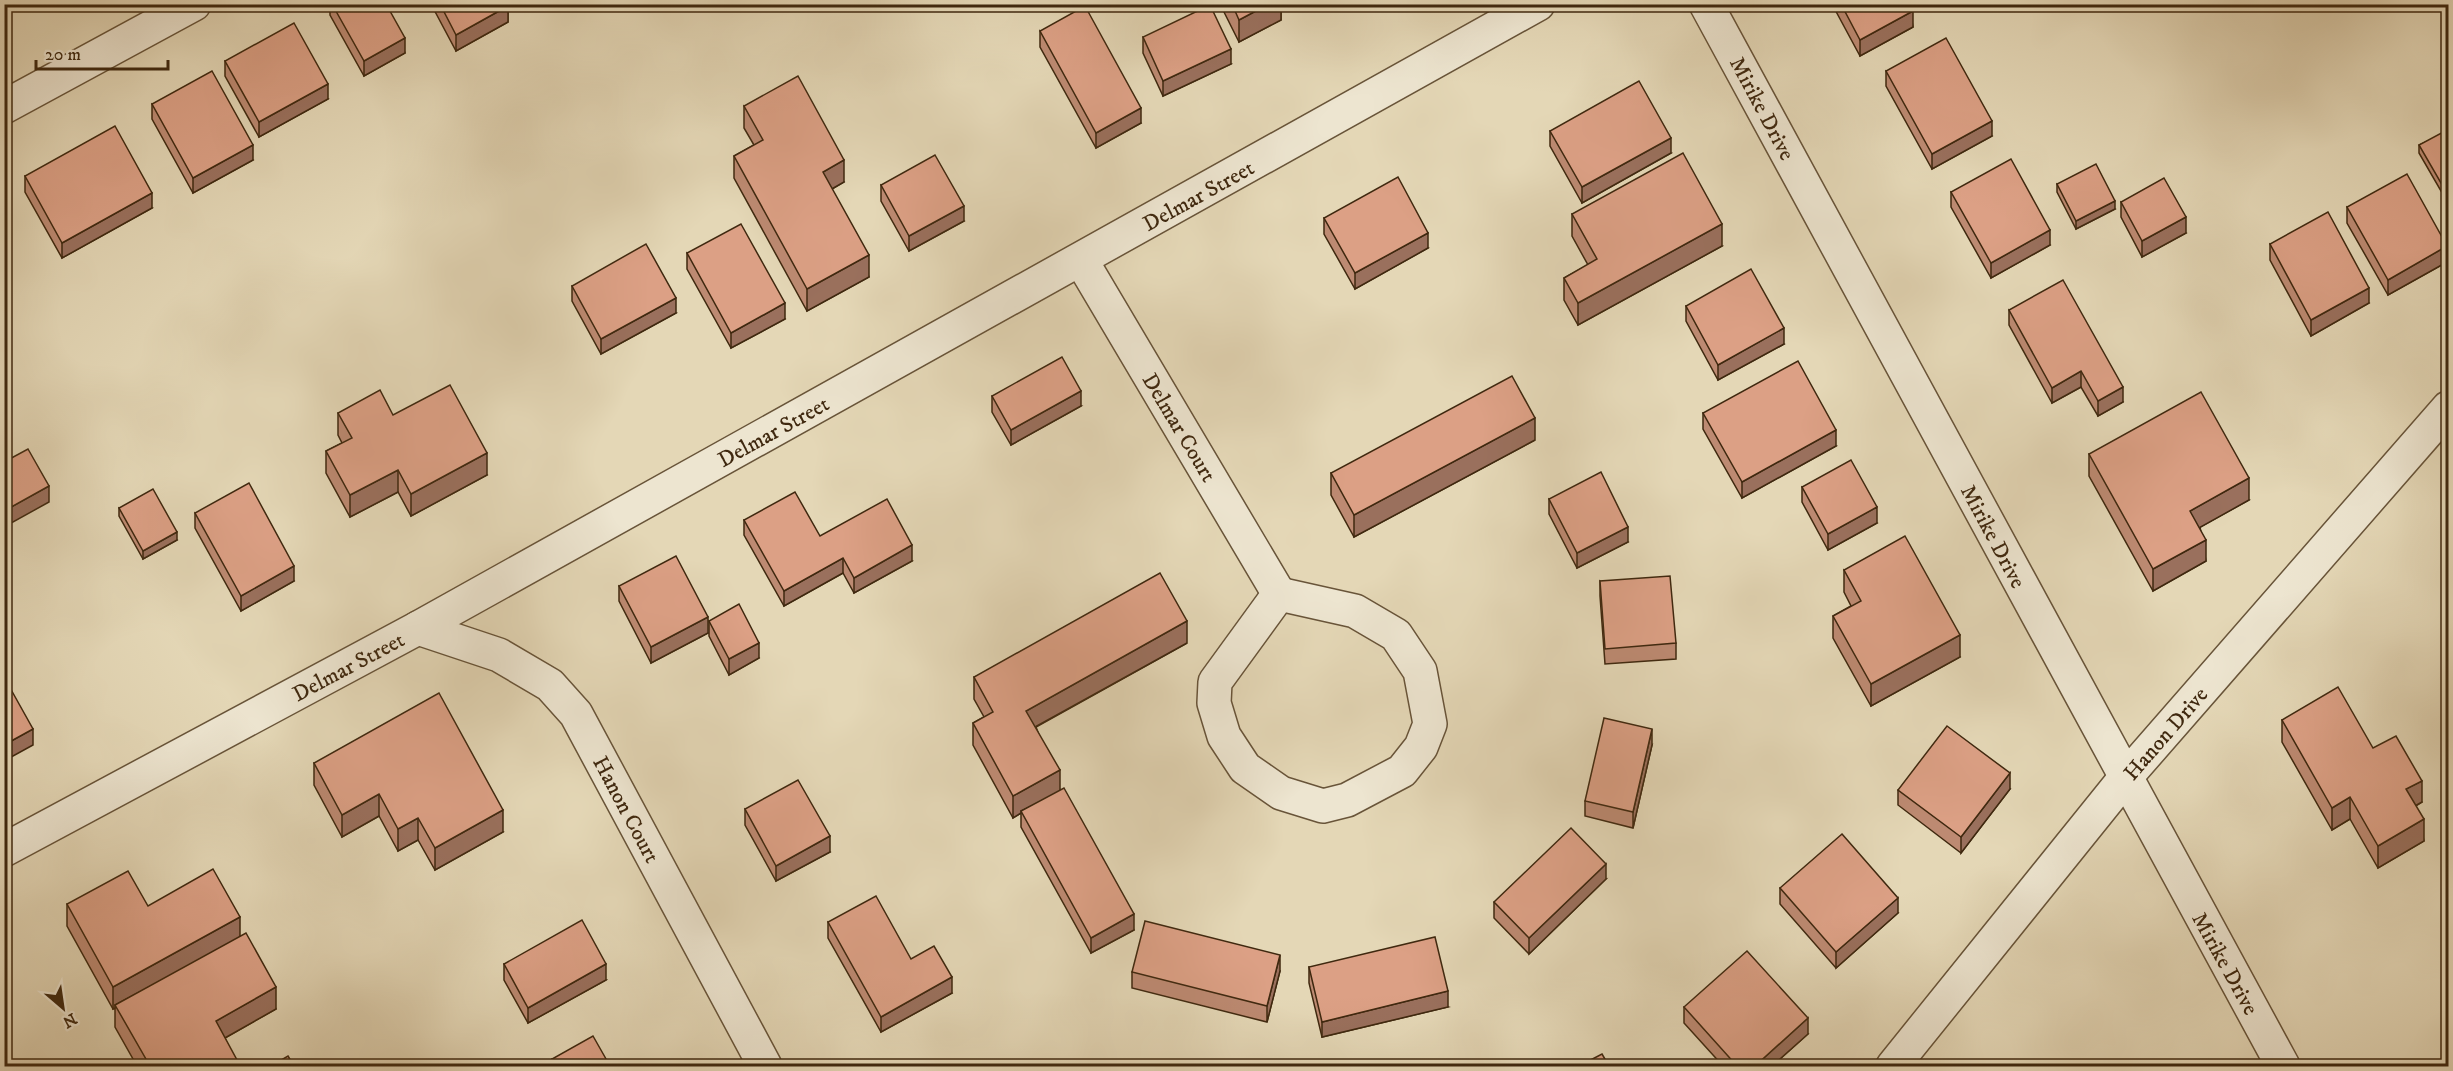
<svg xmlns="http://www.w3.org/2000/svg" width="2453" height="1071" font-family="'IM FELL DW Pica',serif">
<rect width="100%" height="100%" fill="#e4d7b6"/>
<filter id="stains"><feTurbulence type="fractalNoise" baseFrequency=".00333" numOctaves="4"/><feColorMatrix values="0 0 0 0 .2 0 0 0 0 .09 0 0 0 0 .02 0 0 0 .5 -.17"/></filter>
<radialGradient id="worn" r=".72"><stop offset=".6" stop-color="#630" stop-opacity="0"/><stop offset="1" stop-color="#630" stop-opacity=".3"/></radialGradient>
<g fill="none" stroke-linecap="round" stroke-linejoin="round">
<defs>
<g id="street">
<path d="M1706,4L2283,1066"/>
<path d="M4,107L194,4"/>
<path d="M1081,260L1279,594"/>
<path d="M1279,594L1355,611L1396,635L1420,671L1430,724L1421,747L1402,771L1347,800L1323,806L1281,793L1245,768L1224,736L1214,703L1215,682Z"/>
<path d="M418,628L499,655L550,685L576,714L765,1066"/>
<path d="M4,850L418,628L1538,4"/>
<path d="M1893,1066L2125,778L2448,408"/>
</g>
</defs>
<use href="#street" stroke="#685439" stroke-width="36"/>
<use href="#street" stroke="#ede5d0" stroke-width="33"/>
</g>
<g fill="#bd8a72" stroke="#3f280f" stroke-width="1.5">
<path d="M330,4H386L405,53L364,76L330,15Z"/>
<path d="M431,4H508V22L456,51Z"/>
<path d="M1220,4H1281V20L1239,42Z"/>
<path d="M1832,4H1909L1913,27L1860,56Z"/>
<path d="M1040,31L1141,123L1096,148L1040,47Z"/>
<path d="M1143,37L1231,64L1163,96L1143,53Z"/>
<path d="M225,61L328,99L259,137L225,76Z"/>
<path d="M1886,71L1992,136L1932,169L1886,86Z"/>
<path d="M152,104L253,160L193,193L152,119Z"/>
<path d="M744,106L844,182L832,189L869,277L807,311L734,178V156L754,145L744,128Z"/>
<path d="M1550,131L1671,153L1582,203L1550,146Z"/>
<path d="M2448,132V196L2445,198L2419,153V145Z"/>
<path d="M25,176L152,208L62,258L25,192Z"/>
<path d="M2057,184L2115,209L2076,229L2057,192Z"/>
<path d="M881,185L964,221L909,251L881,201Z"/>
<path d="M1951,192L2050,245L1991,278L1951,207Z"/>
<path d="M2121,202L2186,233L2142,257L2121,217Z"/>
<path d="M2347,207L2447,262L2388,295L2347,223Z"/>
<path d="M1572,214L1722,246L1578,325L1564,300V278L1588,265L1572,236Z"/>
<path d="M1324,218L1428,248L1355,289L1324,234Z"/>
<path d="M2270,244L2369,303L2311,336L2270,260Z"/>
<path d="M687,253L785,319L731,348L687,269Z"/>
<path d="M572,286L676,313L601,354L572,301Z"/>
<path d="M1686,306L1784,344L1718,380L1686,321Z"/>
<path d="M2009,310L2123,402L2098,416L2081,387L2052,403L2009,325Z"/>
<path d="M992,396L1081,406L1011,445L992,412Z"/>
<path d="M338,413L393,415L487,475L411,516L398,492L350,517L326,473V451L342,443L338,435Z"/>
<path d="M1703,413L1836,446L1742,498L1703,429Z"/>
<path d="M1535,440L1354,537L1331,495V473Z"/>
<path d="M2089,454L2249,500L2200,527L2206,561L2153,591L2089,476Z"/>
<path d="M1802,487L1877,523L1828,550L1802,502Z"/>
<path d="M1549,499L1628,542L1577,568L1549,514Z"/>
<path d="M119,508L177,540L143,559L119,516Z"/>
<path d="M195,513L294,581L241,611L195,528Z"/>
<path d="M744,520L820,536L912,561L854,593L843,573L784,606L744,535Z"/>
<path d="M1844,570L1960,657L1871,706L1833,638V616L1851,606L1844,592Z"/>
<path d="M1600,581L1676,643V659L1605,664L1600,596Z"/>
<path d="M619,586L708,633L651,663L619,601Z"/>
<path d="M709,621L759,658L729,675L709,636Z"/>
<path d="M1187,643L1036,727L1060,790L1134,930L1091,953L1021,827V813L1013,818L973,745V723L984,717L974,699V677Z"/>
<path d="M2282,720L2373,748L2422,802L2416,806L2424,841L2378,868L2350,819L2332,830L2282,742Z"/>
<path d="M1652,745L1633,828L1585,816V801Z"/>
<path d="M314,763L503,832L435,870L418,840L398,851L379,816L342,837L314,785Z"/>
<path d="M2010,789L1961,853L1898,805V790Z"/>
<path d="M745,809L830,852L776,881L745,825Z"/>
<path d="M1606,879L1529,954L1494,918V902Z"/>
<path d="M1780,888L1898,913L1836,968L1780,904Z"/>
<path d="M67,904L148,906L240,936L276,1009L225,1038L237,1066H137L115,1027V1008L113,1009L67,926Z"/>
<path d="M828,922L911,959L952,993L881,1032L828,938Z"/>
<path d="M504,964L606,980L528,1023L504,980Z"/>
<path d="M1309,967L1448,1007L1322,1037L1309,983Z"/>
<path d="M1280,971L1267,1022L1132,988V972Z"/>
<path d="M1684,1007L1808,1034L1772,1066H1723L1684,1023Z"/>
<path d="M552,1059L610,1066H552Z"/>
</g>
<g fill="#9a705d" stroke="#3f280f" stroke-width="1.5">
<path d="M1269,4H1281V20L1239,42V20Z"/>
<path d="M508,6V22L456,51V35Z"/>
<path d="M1913,11V27L1860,56V40Z"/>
<path d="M405,38V53L364,76V61Z"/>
<path d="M1231,49V64L1163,96V81Z"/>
<path d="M328,84V99L259,137V122Z"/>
<path d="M1141,108V123L1096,148V133Z"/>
<path d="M1992,121V136L1932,169V154Z"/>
<path d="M1671,138V153L1582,203V187Z"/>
<path d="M253,145V160L193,193V178Z"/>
<path d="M844,160V182L823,194V172Z"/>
<path d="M2448,188V196L2445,198V190Z"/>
<path d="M152,193V208L62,258V243Z"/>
<path d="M2115,201V209L2076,229V221Z"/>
<path d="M964,206V221L909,251V236Z"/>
<path d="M2186,217V233L2142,257V241Z"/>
<path d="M1722,224V246L1578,325V303Z"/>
<path d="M2050,230V245L1991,278V263Z"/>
<path d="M1428,233V248L1355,289V273Z"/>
<path d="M2447,246V262L2388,295V280Z"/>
<path d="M869,255V277L807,311V289Z"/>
<path d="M2369,288V303L2311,336V320Z"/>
<path d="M676,298V313L601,354V339Z"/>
<path d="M785,303V319L731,348V333Z"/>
<path d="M1784,328V344L1718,380V365Z"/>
<path d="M2081,371V387L2052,403V388Z"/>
<path d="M2123,387V402L2098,416V401Z"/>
<path d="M1081,391V406L1011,445V430Z"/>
<path d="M1535,418V440L1354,537V515Z"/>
<path d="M1836,430V446L1742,498V482Z"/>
<path d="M487,453V475L411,516V494Z"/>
<path d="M398,470V492L350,517V495Z"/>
<path d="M2249,478V500L2190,533V511Z"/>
<path d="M49,486V502L4,527V511Z"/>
<path d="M1877,507V523L1828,550V534Z"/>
<path d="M1628,527V542L1577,568V553Z"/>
<path d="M177,532V540L143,559V551Z"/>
<path d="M2206,540V561L2153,591V569Z"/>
<path d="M912,545V561L854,593V578Z"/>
<path d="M843,558V573L784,606V591Z"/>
<path d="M294,566V581L241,611V596Z"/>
<path d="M708,617V633L651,663V647Z"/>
<path d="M1187,621V643L1026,732V711Z"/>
<path d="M1960,635V657L1871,706V684Z"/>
<path d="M759,643V658L729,675V659Z"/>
<path d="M33,729V745L4,761V745Z"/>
<path d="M1652,729V745L1633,828V812Z"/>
<path d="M1060,770V792L1021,811V813L1013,818V796Z"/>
<path d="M2010,773V789L1961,853V837Z"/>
<path d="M2422,781V802L2406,811V789Z"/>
<path d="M379,794V816L342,837V815Z"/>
<path d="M2350,797V819L2332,830V808Z"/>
<path d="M503,810V832L435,870V848Z"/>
<path d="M418,818V840L398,851V829Z"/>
<path d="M2424,819V841L2378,868V846Z"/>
<path d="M830,836V852L776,881V866Z"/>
<path d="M1606,864V879L1529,954V938Z"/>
<path d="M1898,898V913L1836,968V952Z"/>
<path d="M1134,914V930L1091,953V938Z"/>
<path d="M240,917V939L115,1005V1008L113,1009V987Z"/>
<path d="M1280,955V971L1267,1022V1006Z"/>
<path d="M606,964V980L528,1023V1008Z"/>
<path d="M952,977V993L881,1032V1017Z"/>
<path d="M276,987V1009L216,1043V1021Z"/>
<path d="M1448,991V1007L1322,1037V1022Z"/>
<path d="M1808,1018V1034L1772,1066H1755Z"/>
<path d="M237,1060V1066H225Z"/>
</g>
<g fill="#dca085" stroke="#3f280f" stroke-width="1.5">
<path d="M332,4H386L405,38L364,61Z"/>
<path d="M440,4H508V6L456,35Z"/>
<path d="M1232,4H1269L1239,20Z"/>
<path d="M1841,4H1909L1913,11L1860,40Z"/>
<path d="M1210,5L1231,49L1163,81L1143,37Z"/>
<path d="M1085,6L1141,108L1096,133L1040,31Z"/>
<path d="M294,23L328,84L259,122L225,61Z"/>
<path d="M1946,38L1992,121L1932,154L1886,71Z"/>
<path d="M212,71L253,145L193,178L152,104Z"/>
<path d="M798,76L844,160L823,172L869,255L807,289L734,156L763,140L744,106Z"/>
<path d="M1639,81L1671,138L1582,187L1550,131Z"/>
<path d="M115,126L152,193L62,243L25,176Z"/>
<path d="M2447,130L2448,132V188L2445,190L2419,145Z"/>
<path d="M1683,153L1722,224L1578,303L1564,278L1597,259L1572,214Z"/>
<path d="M935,155L964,206L909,236L881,185Z"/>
<path d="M2011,159L2050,230L1991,263L1951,192Z"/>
<path d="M2096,164L2115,201L2076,221L2057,184Z"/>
<path d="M2407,174L2447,246L2388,280L2347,207Z"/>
<path d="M1398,177L1428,233L1355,273L1324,218Z"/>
<path d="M2164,178L2186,217L2142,241L2121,202Z"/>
<path d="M2328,212L2369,288L2311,320L2270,244Z"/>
<path d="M741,224L785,303L731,333L687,253Z"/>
<path d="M646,244L676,298L601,339L572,286Z"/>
<path d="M1751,269L1784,328L1718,365L1686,306Z"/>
<path d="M2063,280L2123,387L2098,401L2081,371L2052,388L2009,310Z"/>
<path d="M1062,357L1081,391L1011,430L992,396Z"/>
<path d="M1798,361L1836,430L1742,482L1703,413Z"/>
<path d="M1512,376L1535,418L1354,515L1331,473Z"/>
<path d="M450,385L487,453L411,494L398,470L350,495L326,451L352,438L338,413L380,390L393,415Z"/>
<path d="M2201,392L2249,478L2190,511L2206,540L2153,569L2089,454Z"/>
<path d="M28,449L49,486L4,511V462Z"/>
<path d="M1851,460L1877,507L1828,534L1802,487Z"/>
<path d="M1601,472L1628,527L1577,553L1549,499Z"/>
<path d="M249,483L294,566L241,596L195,513Z"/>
<path d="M153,489L177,532L143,551L119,508Z"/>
<path d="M795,492L820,536L887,499L912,545L854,578L843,558L784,591L744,520Z"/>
<path d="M1905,536L1960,635L1871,684L1833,616L1861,601L1844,570Z"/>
<path d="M676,556L708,617L651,647L619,586Z"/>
<path d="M1160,573L1187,621L1026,711L1060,770L1013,796L973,723L993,712L974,677Z"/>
<path d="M1670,576L1676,643L1605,649L1600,581Z"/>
<path d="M739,604L759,643L729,659L709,621Z"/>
<path d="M4,677L33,729L4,745Z"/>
<path d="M2338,687L2373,748L2396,736L2422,781L2406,789L2424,819L2378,846L2350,797L2332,808L2282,720Z"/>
<path d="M439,693L503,810L435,848L418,818L398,829L379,794L342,815L314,763Z"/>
<path d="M1604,718L1652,729L1633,812L1585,801Z"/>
<path d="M1947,726L2010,773L1961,837L1898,790Z"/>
<path d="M798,780L830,836L776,866L745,809Z"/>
<path d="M1064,788L1134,914L1091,938L1021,811Z"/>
<path d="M1571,828L1606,864L1529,938L1494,902Z"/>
<path d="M1842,834L1898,898L1836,952L1780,888Z"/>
<path d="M213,869L240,917L113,987L67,904L128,871L148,906Z"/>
<path d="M876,896L911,959L934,946L952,977L881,1017L828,922Z"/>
<path d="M582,920L606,964L528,1008L504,964Z"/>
<path d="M1145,921L1280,955L1267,1006L1132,972Z"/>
<path d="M246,933L276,987L216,1021L237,1060L225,1066H150L115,1005Z"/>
<path d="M1435,937L1448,991L1322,1022L1309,967Z"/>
<path d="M1747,951L1808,1018L1755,1066H1737L1684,1007Z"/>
<path d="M593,1036L610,1066H556L552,1059Z"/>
<path d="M1602,1054L1609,1066H1579Z"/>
<path d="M288,1056L294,1066H271Z"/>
</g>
<g text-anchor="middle" stroke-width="5" stroke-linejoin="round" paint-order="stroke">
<g font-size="22" fill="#3f280f" stroke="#ede5d0">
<text transform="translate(1763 108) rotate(62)" y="8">Mirike Drive</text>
<text transform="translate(1198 195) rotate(-29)" y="8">Delmar Street</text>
<text transform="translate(1180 427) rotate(59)" y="8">Delmar Court</text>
<text transform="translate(773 431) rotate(-29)" y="8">Delmar Street</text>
<text transform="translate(1994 536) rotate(62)" y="8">Mirike Drive</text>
<text transform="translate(348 666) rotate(-28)" y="8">Delmar Street</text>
<text transform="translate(2165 733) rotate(-49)" y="8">Hanon Drive</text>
<text transform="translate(627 809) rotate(62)" y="8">Hanon Court</text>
<text transform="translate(2226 963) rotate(61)" y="8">Mirike Drive</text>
</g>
</g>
<rect width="2453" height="1071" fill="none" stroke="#e4d7b6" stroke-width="24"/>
<rect x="6" y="6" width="2441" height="1059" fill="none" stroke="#3f280f" stroke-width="3"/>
<rect x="12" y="12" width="2429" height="1047" fill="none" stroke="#3f280f" stroke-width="1.5"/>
<g transform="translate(63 1008) rotate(151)" stroke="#ede5d0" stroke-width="4.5" paint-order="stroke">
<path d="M0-4.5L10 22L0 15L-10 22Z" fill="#3f280f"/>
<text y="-9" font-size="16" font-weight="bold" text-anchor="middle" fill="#3f280f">N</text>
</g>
<path d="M36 60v9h132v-9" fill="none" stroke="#3f280f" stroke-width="3"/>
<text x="45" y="60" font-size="18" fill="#3f280f" stroke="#ede5d0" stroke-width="4.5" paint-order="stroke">20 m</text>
<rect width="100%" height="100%" filter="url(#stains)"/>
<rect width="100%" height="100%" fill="url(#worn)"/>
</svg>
